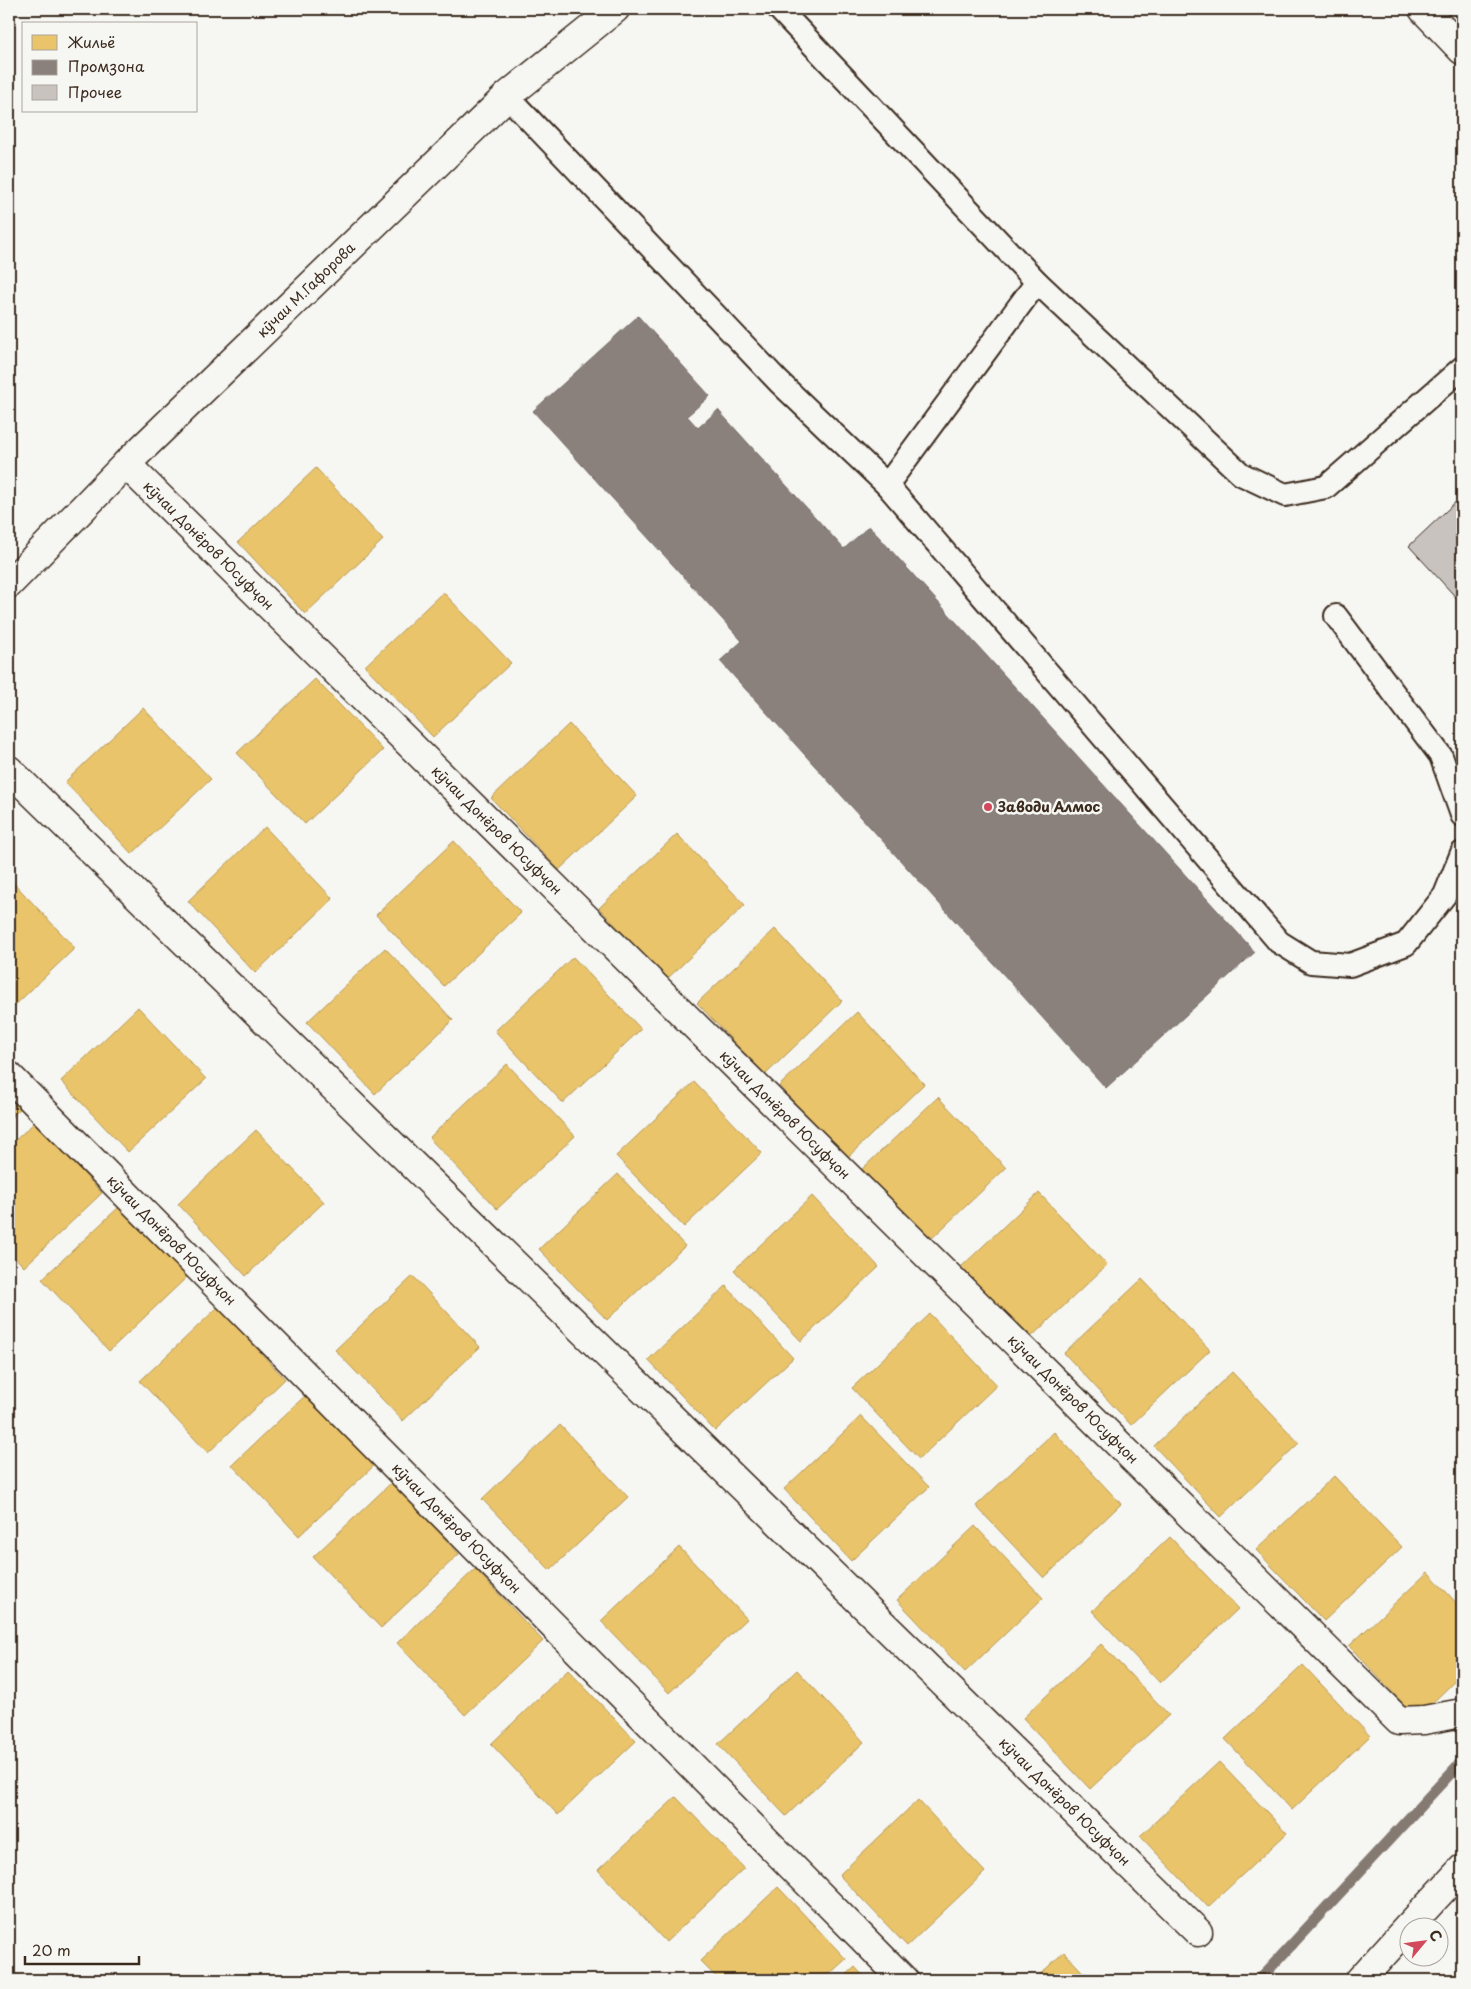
<svg xmlns="http://www.w3.org/2000/svg" width="1471" height="1989" font-family="'Playpen Sans',sans-serif">
<rect width="100%" height="100%" fill="#f6f6f2"/>
<filter id="ink" filterUnits="userSpaceOnUse"><feTurbulence type="fractalNoise" baseFrequency=".02" numOctaves="2"/><feDisplacementMap in="SourceGraphic" scale="10" xChannelSelector="R" yChannelSelector="G"/><feConvolveMatrix kernelMatrix="1 2 1 2 8 2 1 2 1" color-interpolation-filters="sRGB"/></filter>
<g filter="url(#ink)">
<g fill="#e9c46a" stroke="#b59653">
<path d="M316,468L383,540L305,614L238,542Z"/>
<path d="M443,592L511,663L433,737L365,666Z"/>
<path d="M315,679L383,750L305,824L237,753Z"/>
<path d="M143,708L211,779L132,854L65,782Z"/>
<path d="M569,724L637,796L559,870L491,798Z"/>
<path d="M265,827L333,899L255,973L188,901Z"/>
<path d="M677,834L745,905L667,979L599,908Z"/>
<path d="M454,841L521,913L444,986L376,915Z"/>
<path d="M9,878L75,948L9,1011Z"/>
<path d="M775,929L842,1001L765,1075L697,1003Z"/>
<path d="M385,948L453,1020L375,1094L307,1022Z"/>
<path d="M573,957L641,1029L563,1103L495,1031Z"/>
<path d="M138,1007L206,1079L128,1152L61,1081Z"/>
<path d="M857,1012L924,1084L847,1158L779,1086Z"/>
<path d="M507,1064L575,1136L497,1209L429,1138Z"/>
<path d="M694,1082L762,1153L684,1227L616,1156Z"/>
<path d="M9,1094L21,1108L9,1119Z"/>
<path d="M938,1097L1006,1168L928,1242L860,1171Z"/>
<path d="M35,1122L102,1193L24,1267L9,1251V1146Z"/>
<path d="M256,1130L324,1202L246,1276L178,1204Z"/>
<path d="M618,1174L685,1246L607,1320L539,1249Z"/>
<path d="M1039,1193L1107,1265L1029,1339L961,1267Z"/>
<path d="M812,1196L879,1267L801,1341L734,1270Z"/>
<path d="M120,1206L187,1277L109,1351L42,1279Z"/>
<path d="M413,1276L480,1347L403,1421L335,1350Z"/>
<path d="M1142,1279L1210,1350L1131,1425L1064,1353Z"/>
<path d="M726,1286L793,1358L715,1431L648,1360Z"/>
<path d="M218,1307L285,1379L208,1453L140,1381Z"/>
<path d="M930,1314L997,1385L919,1459L852,1388Z"/>
<path d="M1232,1372L1299,1443L1221,1517L1154,1446Z"/>
<path d="M310,1391L378,1462L299,1536L232,1465Z"/>
<path d="M861,1416L929,1487L851,1561L784,1489Z"/>
<path d="M560,1425L628,1497L550,1570L482,1499Z"/>
<path d="M1054,1432L1121,1504L1044,1578L976,1506Z"/>
<path d="M1334,1476L1402,1547L1324,1621L1256,1550Z"/>
<path d="M392,1482L459,1554L381,1628L313,1557Z"/>
<path d="M975,1526L1043,1598L965,1672L897,1600Z"/>
<path d="M1170,1537L1238,1609L1160,1683L1092,1611Z"/>
<path d="M679,1547L747,1619L669,1693L601,1621Z"/>
<path d="M475,1569L543,1641L465,1715L397,1643Z"/>
<path d="M1428,1572L1462,1609V1674L1417,1718L1349,1646Z"/>
<path d="M1101,1644L1169,1715L1090,1789L1023,1718Z"/>
<path d="M1303,1665L1370,1736L1292,1810L1225,1739Z"/>
<path d="M568,1670L636,1741L558,1815L491,1744Z"/>
<path d="M797,1670L864,1742L786,1816L718,1744Z"/>
<path d="M1219,1762L1287,1833L1208,1907L1140,1836Z"/>
<path d="M676,1797L744,1868L666,1942L598,1870Z"/>
<path d="M918,1800L985,1872L907,1946L839,1875Z"/>
<path d="M778,1887L846,1959L823,1980H719L700,1961Z"/>
<path d="M1064,1952L1090,1980H1034Z"/>
<path d="M855,1967L867,1980H841Z"/>
</g>
<path fill="#8a817c" stroke="#726760" d="M638,316L710,396L687,416L698,428L718,410L844,549L869,526L1255,952L1106,1088L720,661L742,641L533,411Z"/>
<g fill="none" stroke-linecap="round" stroke-linejoin="round">
<path stroke="#857a71" stroke-width="11" d="M1259,1980L1462,1761"/>
</g>
<path fill="#c8c3be" stroke="#3b2a1e" d="M1462,496V604L1409,546Z"/>
<g fill="none" stroke-linecap="round" stroke-linejoin="round">
<defs>
<g id="service">
<path d="M779,9L1037,282L1241,474L1285,495L1326,487L1462,368"/>
<path d="M507,96L779,382L887,485L1279,942L1311,962L1350,965L1406,944L1445,895L1462,853"/>
<path d="M887,485L1037,282"/>
<path d="M1336,616L1441,756L1462,815"/>
</g>
<g id="minor">
<path d="M1423,9L1462,50"/>
<path id="s1" d="M126,464L1399,1721L1424,1720L1462,1713"/>
<path id="s2" d="M9,584L126,464L507,96L615,9"/>
<path id="s3" d="M9,770L1198,1932"/>
<path id="s4" d="M9,1076L904,1980"/>
<path d="M1409,1926L1462,1869"/>
<path d="M1360,1980L1408,1927"/>
</g>
</defs>
<use href="#service" stroke="#3b2a1e" stroke-width="26"/>
<use href="#minor" stroke="#3b2a1e" stroke-width="31"/>
<use href="#service" stroke="#f6f6f2" stroke-width="22"/>
<use href="#minor" stroke="#f6f6f2" stroke-width="28"/>
</g>
</g>
<circle fill="#d1495b" stroke="#f6f6f2" stroke-width="2" cx="988" cy="807" r="5"/>
<g text-anchor="middle" stroke-width="5" stroke-linejoin="round" paint-order="stroke">
<g font-size="14" fill="#3b2a1e" stroke="#f6f6f2">
<text dy="5" stroke="none"><textPath href="#s2" startOffset="418">кӯчаи М.Гафорова</textPath></text>
<text dy="5" stroke="none"><textPath href="#s1" startOffset="116">кӯчаи Донёров Юсуфҷон</textPath></text>
<text dy="5" stroke="none"><textPath href="#s1" startOffset="521">кӯчаи Донёров Юсуфҷон</textPath></text>
<text dy="5" stroke="none"><textPath href="#s1" startOffset="926">кӯчаи Донёров Юсуфҷон</textPath></text>
<text dy="5" stroke="none"><textPath href="#s4" startOffset="231">кӯчаи Донёров Юсуфҷон</textPath></text>
<text dy="5" stroke="none"><textPath href="#s1" startOffset="1331">кӯчаи Донёров Юсуфҷон</textPath></text>
<text dy="5" stroke="none"><textPath href="#s4" startOffset="636">кӯчаи Донёров Юсуфҷон</textPath></text>
<text dy="5" stroke="none"><textPath href="#s3" startOffset="1476">кӯчаи Донёров Юсуфҷон</textPath></text>
</g>
<g font-size="14" font-weight="bold" fill="#3b2a1e" stroke="#f6f6f2" text-anchor="start">
<text x="998" y="812">Заводи Алмос</text>
</g>
</g>
<rect width="1471" height="1989" fill="none" stroke="#f6f6f2" stroke-width="30"/>
<rect x="15" y="15" width="1441" height="1959" fill="none" stroke="#3b2a1e" stroke-width="2" filter="url(#ink)"/>
<rect x="22" y="22" width="175" height="90" fill="#f6f6f2" stroke="#aba49d"/>
<rect x="32" y="35" width="25" height="15" fill="#e9c46a" stroke="#aba49d"/>
<text x="68" y="48" font-size="15" fill="#3b2a1e">Жильё</text>
<rect x="32" y="60" width="25" height="15" fill="#8a817c" stroke="#aba49d"/>
<text x="68" y="72" font-size="15" fill="#3b2a1e">Промзона</text>
<rect x="32" y="85" width="25" height="15" fill="#c8c3be" stroke="#aba49d"/>
<text x="68" y="98" font-size="15" fill="#3b2a1e">Прочее</text>
<g transform="translate(1424 1942) rotate(61)"><circle r="24" fill="#f6f6f2" stroke="#aba49d"/>
<path d="M0-4L9 19L0 12L-9 19Z" fill="#d1495b"/>
<text y="-8" font-size="14" font-weight="bold" text-anchor="middle" fill="#3b2a1e">С</text>
</g>
<path d="M25 1956v8h114v-8" fill="none" stroke="#3b2a1e" stroke-width="2.5"/>
<text x="32" y="1956" font-size="15" fill="#3b2a1e" stroke="#f6f6f2" stroke-width="4" paint-order="stroke">20 m</text>
</svg>
